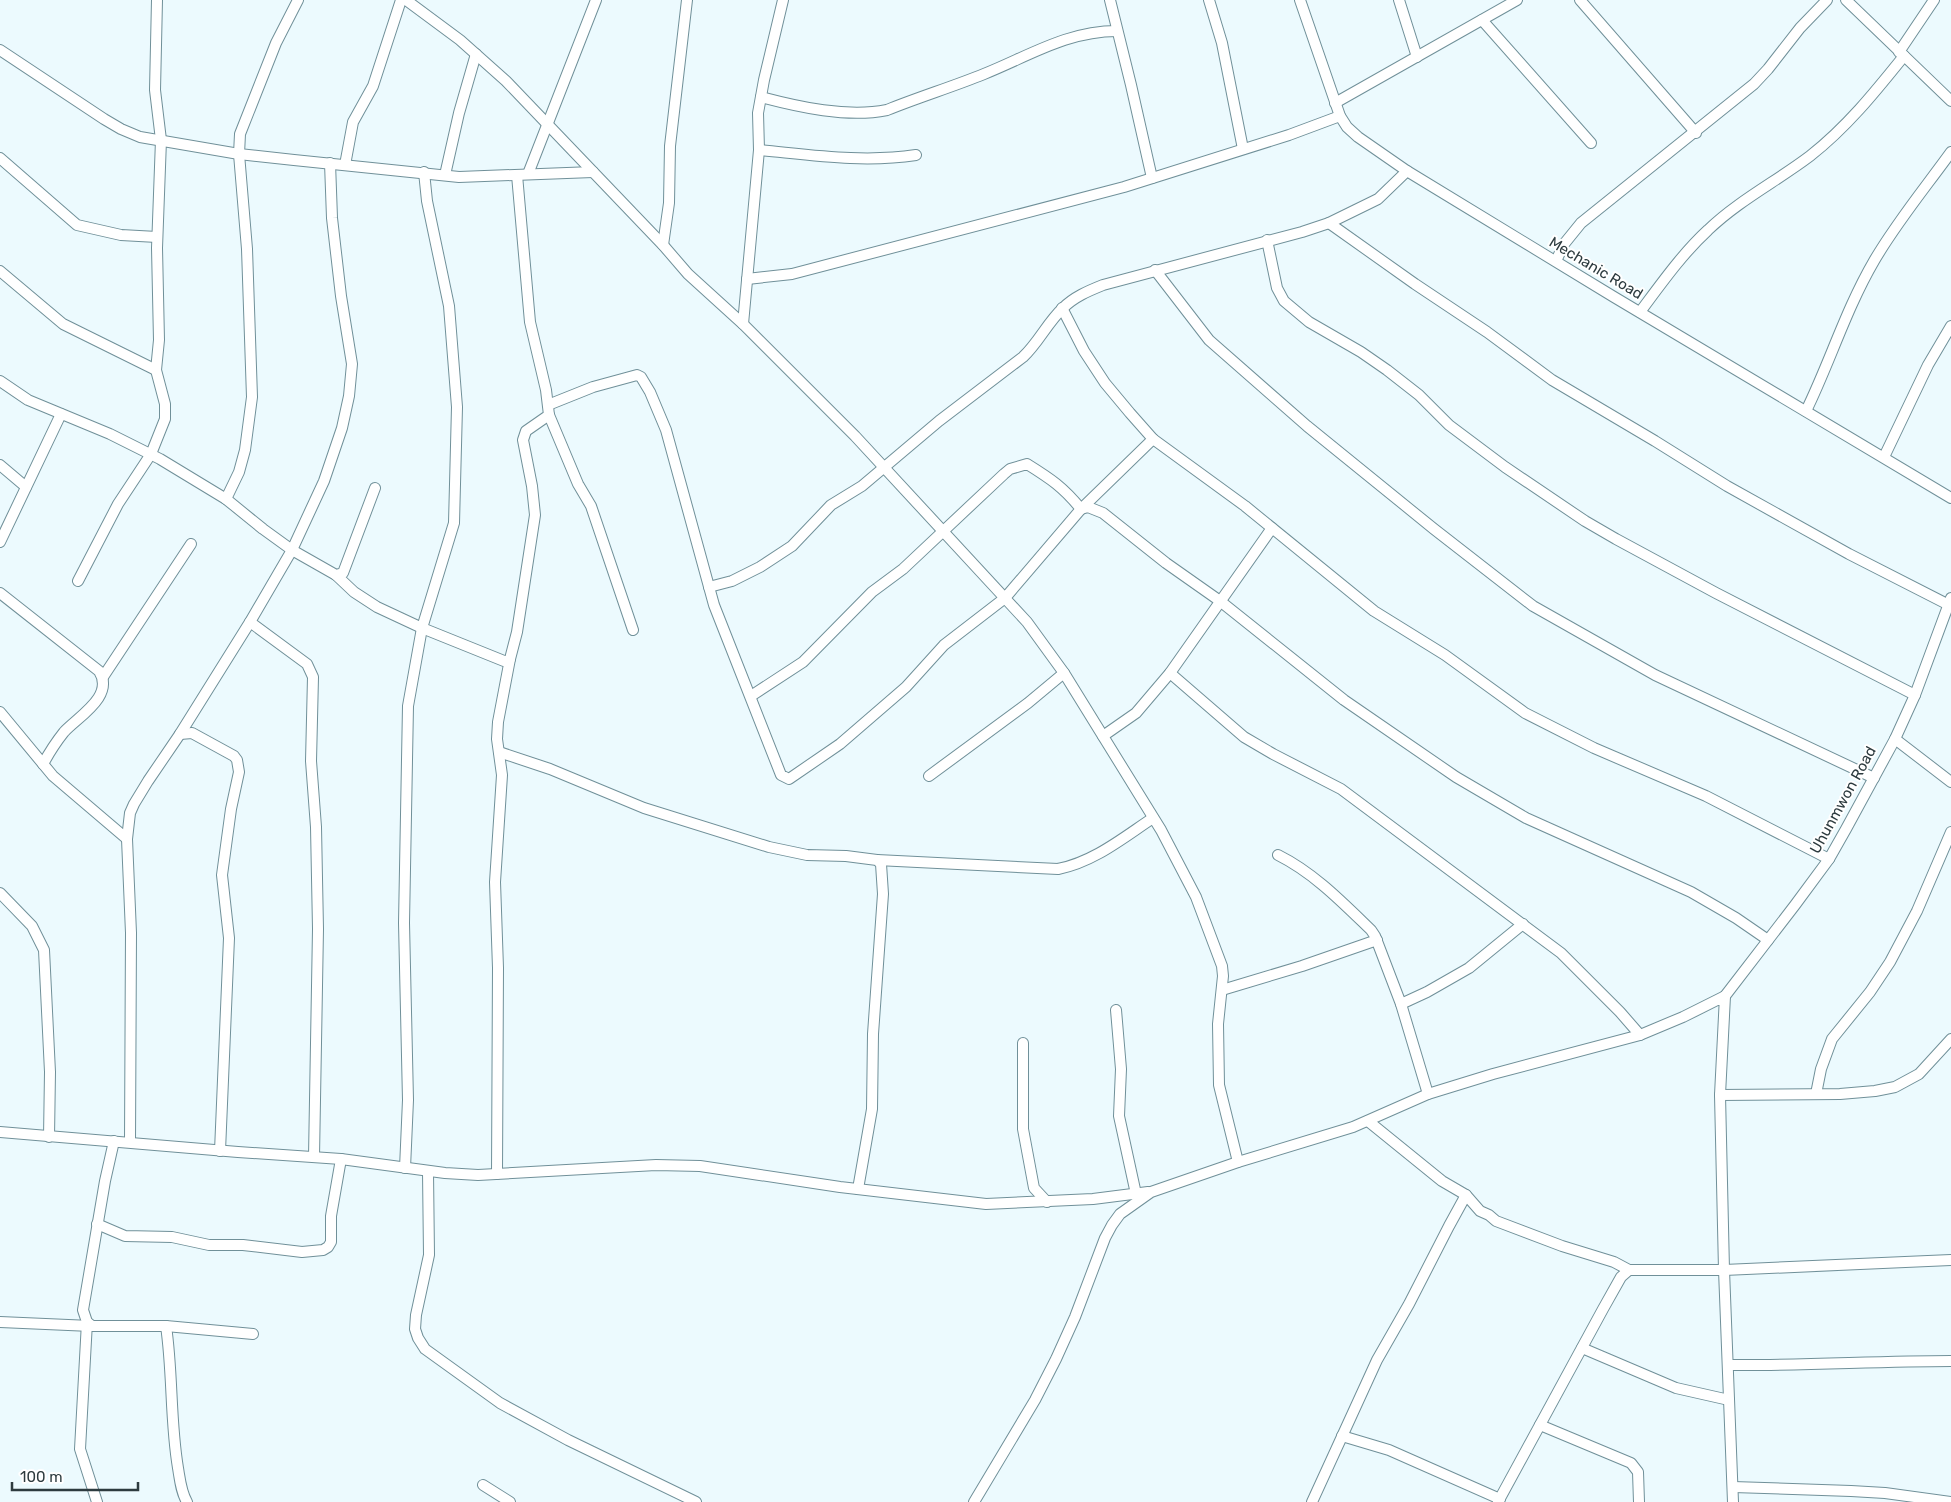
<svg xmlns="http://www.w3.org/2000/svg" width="1951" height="1502" font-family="Rubik,sans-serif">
<rect width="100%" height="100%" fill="#ecfafe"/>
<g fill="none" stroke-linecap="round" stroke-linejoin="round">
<defs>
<g id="minor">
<path d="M406,0L460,40L506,81L663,245L688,274L743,324L855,436L1027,622L1064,673L1161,830L1196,897L1222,966L1223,976L1218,1024L1219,1085L1238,1162"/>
<path d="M1110,0L1131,85L1152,178"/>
<path d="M1209,0L1222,43L1243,149"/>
<path d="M1300,0L1340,116L1347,127L1358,137L1407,171L1614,297L1951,498"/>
<path d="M1399,0L1417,57"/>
<path d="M1580,0L1696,133"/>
<path d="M1846,0L1951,101"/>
<path d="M1482,20L1591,143"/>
<path d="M0,50L104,119L121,129L140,137L239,154L294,160L459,177L593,172"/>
<path d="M1899,52L1934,0"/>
<path d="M761,97C799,107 847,118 887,110C919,97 952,87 984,74C1029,56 1067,31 1117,31"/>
<path d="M1335,103L1517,0"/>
<path d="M759,150C812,155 863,163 916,155"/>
<path d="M0,158L77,225L121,235L157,237"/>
<path d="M345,165L353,122L373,86L401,0"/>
<path d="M528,174L596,0"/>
<path d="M445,175L459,113L476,54"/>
<path d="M1329,223L1415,284L1487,332L1552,380L1655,441L1727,486L1849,554L1949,605"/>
<path d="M1267,240L1277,288L1284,301L1309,322L1361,352L1387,370L1419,395L1449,425L1505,467L1585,521L1616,539L1716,593L1915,695"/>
<path d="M663,245L669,203L670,146L687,0"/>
<path d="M1556,261L1564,244L1581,223L1754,84L1768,69L1800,28L1827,0"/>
<path d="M1155,270L1209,340L1307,426L1434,529L1533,606L1655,675L1874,778"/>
<path d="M0,271L63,324L156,370"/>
<path d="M747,279L792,274L1124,187L1289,135L1340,116"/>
<path d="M1062,308L1084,351L1105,383L1130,413L1153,439L1245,506L1374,611L1445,655L1525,713L1594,748L1706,796L1829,859"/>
<path d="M1640,312C1661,284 1682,254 1708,230C1738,201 1777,181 1810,156C1847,127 1875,92 1904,56"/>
<path d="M743,324L759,150L758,113L764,80L783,0"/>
<path d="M0,381L28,400L110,434L160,459L226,499L263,529L292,550L336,575L343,573L375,488"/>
<path d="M548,405L593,387L637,375L641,377L650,392L666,430L714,605L781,775L789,779L840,744L906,687L944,645L1005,598L1081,509L1153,439"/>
<path d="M1806,411C1830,362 1846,309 1874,261C1896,223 1925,188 1951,152"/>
<path d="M549,415L578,484L591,506L633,630"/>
<path d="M1884,457L1928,365L1951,326"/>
<path d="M0,465L26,487"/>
<path d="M226,499L239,472L245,450L252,397L247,249L239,154L240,134L276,43L298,0"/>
<path d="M0,542L61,414"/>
<path d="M336,575L354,592L377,607L422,628L504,661H508L510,659L517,632L535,515L532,486L523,440L526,431L549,415L546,390L530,322L517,175"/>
<path d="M78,581L118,504L151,454L165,419V404L156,370L159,340L157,248L161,140L155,90L157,0"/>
<path d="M709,587L732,581L760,567L792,546L831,505L862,486L939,421L1023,357C1039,342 1047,323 1063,308C1074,297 1088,291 1103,285L1302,232L1329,223L1378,199L1407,171"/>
<path d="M0,593L99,671C115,696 79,716 64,732C56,742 49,753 43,764"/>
<path d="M250,622L307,664L313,677L311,761L316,827L318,929L314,1157"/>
<path d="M1170,673L1244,737L1273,754L1341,789L1561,953L1620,1012L1640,1035"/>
<path d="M103,677L191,544"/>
<path d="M751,696L803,662L872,592L903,569L1004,474L1010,469L1027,464C1051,479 1063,487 1081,509L1088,507L1103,513L1166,563L1220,601L1344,700L1456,777L1526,818L1691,892L1736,918L1768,940"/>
<path d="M0,712L53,776L127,839"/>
<path d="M180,734L192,733L234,756L237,760L239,772L231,809L222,875L229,938L220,1151"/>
<path d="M1103,736L1136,713L1170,673L1272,528"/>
<path d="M1895,739L1951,782"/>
<path d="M499,752L550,769L644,808L769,847L807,855L846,856L877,860L881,864L883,894L873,1034L872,1109L858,1189"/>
<path d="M929,776L1028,703L1064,673"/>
<path d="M1278,855C1314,873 1342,902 1371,930L1375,936L1401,1004L1428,1094"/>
<path d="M877,860L1058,869C1094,862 1124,837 1153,818"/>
<path d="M0,893L32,926L44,950L50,1072L49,1137"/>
<path d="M1222,990L1302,966L1377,940"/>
<path d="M1725,996L1795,905L1829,859L1846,829L1895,739L1915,695L1951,598"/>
<path d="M1401,1004L1427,992L1469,968L1523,924"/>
<path d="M1116,1010L1121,1069L1119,1116L1136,1194"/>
<path d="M1023,1043V1129L1034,1188L1047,1202"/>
<path d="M1816,1094L1821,1069L1832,1039L1870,992L1890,962L1917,911L1951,832"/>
<path d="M1720,1095L1840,1094L1875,1091L1895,1087L1919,1074L1951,1039"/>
<path d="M1368,1121L1442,1181L1466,1195L1480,1211L1489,1215L1496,1221L1562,1246L1614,1262L1629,1270"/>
<path d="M0,1132L238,1152L341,1159L445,1173L478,1175L656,1165L700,1166L840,1187L986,1204L1093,1199L1148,1192"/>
<path d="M114,1141L105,1181L83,1310L87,1322L92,1326H166L253,1334"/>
<path d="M130,1142L131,933L127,839L130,813L134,804L148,781L180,734L250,622L292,550L324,481L342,428L349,396L352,364L341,296L332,218L330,163"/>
<path d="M405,1168L408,1100L404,923L408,706L422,628L454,523L457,407L449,306L427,201L424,172"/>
<path d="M428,1172L429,1255L416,1315L415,1329L418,1338L425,1349L500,1403L568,1440L696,1502"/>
<path d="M497,1174L498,968L495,882L502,775L497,739L498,722L510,659"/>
<path d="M97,1224L125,1236L172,1237L209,1245H243L302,1252L323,1250L328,1247L331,1242V1216L341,1159"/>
<path d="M0,1322L91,1326"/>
<path d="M87,1322L80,1449L97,1502"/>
<path d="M166,1326C173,1374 170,1421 178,1468C180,1480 181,1492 187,1502"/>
<path d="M1582,1348L1676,1388L1729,1400"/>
<path d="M1728,1365C1802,1366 1876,1361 1951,1361"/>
<path d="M1540,1425L1631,1463L1638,1472L1639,1502"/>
<path d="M1342,1436L1389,1450L1500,1499"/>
<path d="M483,1485L510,1502"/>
<path d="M1733,1487L1851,1491L1885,1493L1951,1502"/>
<path d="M974,1502L1035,1400L1056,1359L1075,1317L1105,1238L1112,1225L1120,1214L1151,1192L1238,1162L1353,1127L1428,1094L1493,1074L1640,1035L1683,1017L1725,996L1720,1095L1724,1270L1733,1502"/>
<path d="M1312,1502L1377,1360L1409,1304L1449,1226L1466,1195"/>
<path d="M1498,1502L1603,1309L1621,1277L1629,1270H1724L1951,1260"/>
</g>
</defs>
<use href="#minor" stroke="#709099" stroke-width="12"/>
<use href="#minor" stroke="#fff" stroke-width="10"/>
</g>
<g text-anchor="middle" stroke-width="4" stroke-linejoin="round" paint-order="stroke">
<g font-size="15" fill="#2d3b3f" stroke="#fff">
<text transform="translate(1596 268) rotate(31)" y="5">Mechanic Road</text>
<text transform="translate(1843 800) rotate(-61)" y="5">Uhunmwon Road</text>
</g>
</g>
<path d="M12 1482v8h126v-8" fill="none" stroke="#2d3b3f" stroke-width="2.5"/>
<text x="20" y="1482" font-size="15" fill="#2d3b3f" stroke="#ffffff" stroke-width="4" paint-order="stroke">100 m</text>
</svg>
